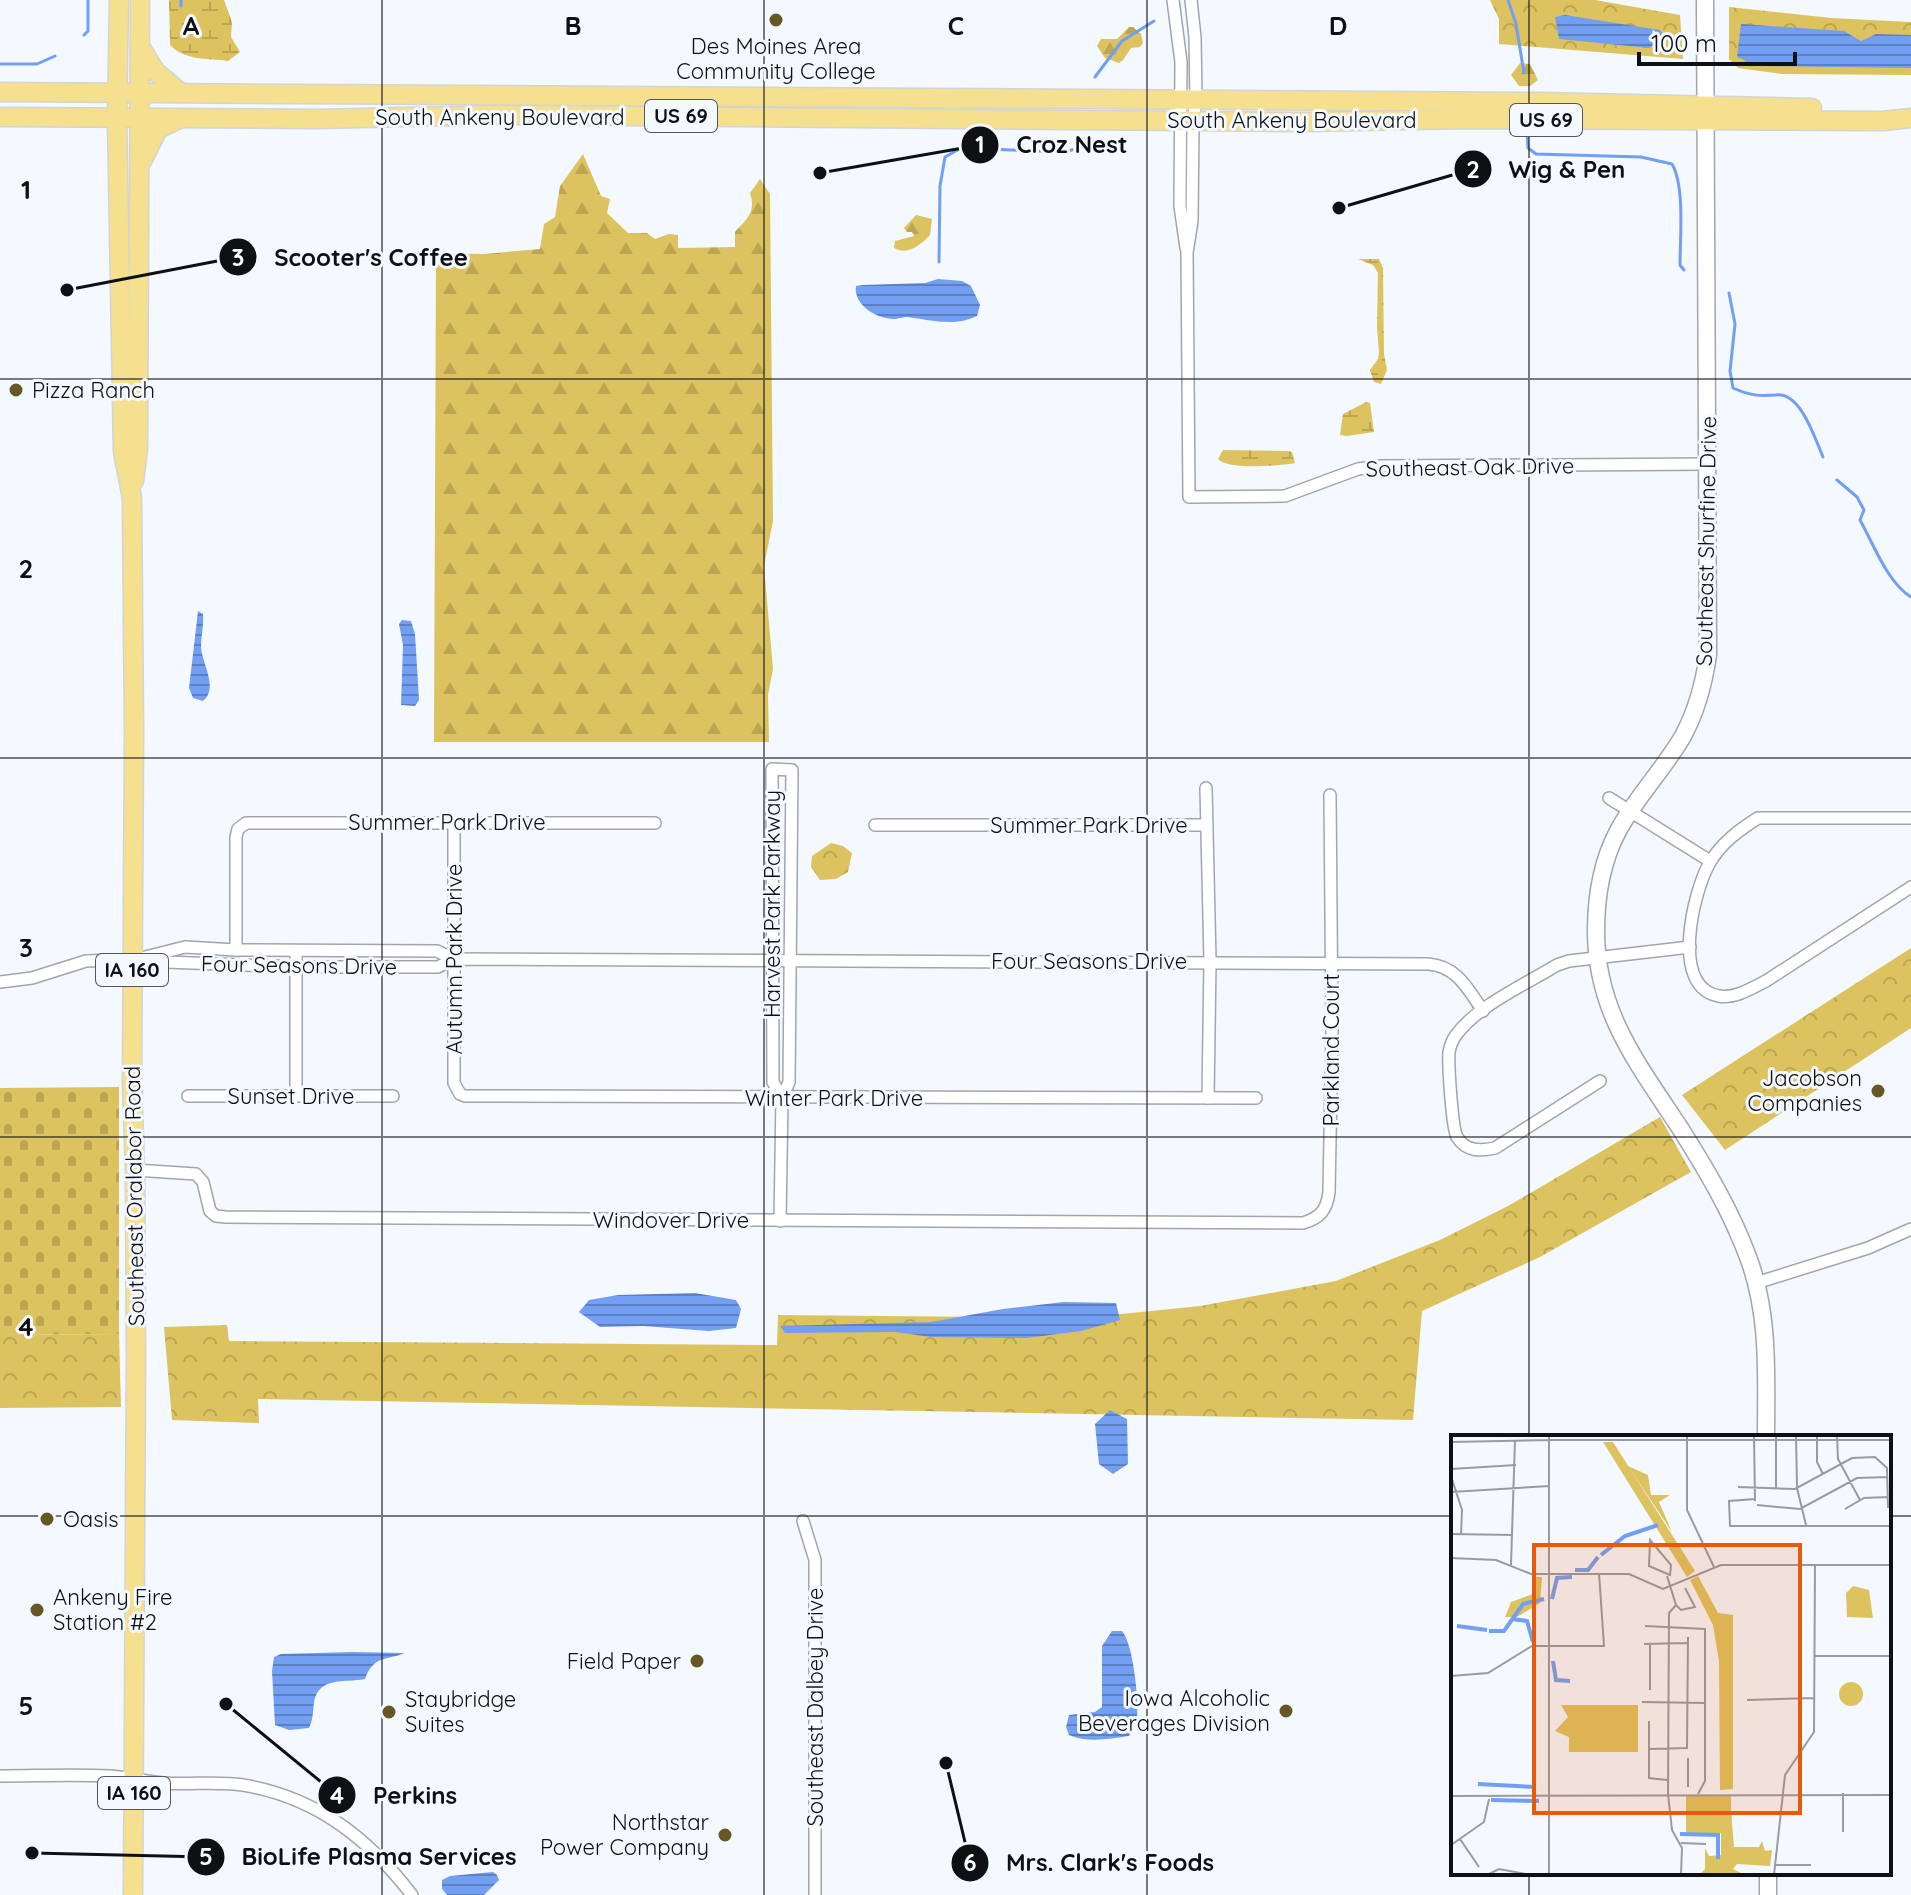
<svg xmlns="http://www.w3.org/2000/svg" width="1911" height="1895" font-family="Quicksand,sans-serif">
<defs>
<pattern id="forest-firs" width="22" height="20" patternUnits="userSpaceOnUse" patternTransform="scale(2)"><rect width="22" height="20" fill="#dcc360"/><path d="M5 1l3.5 6h-7zM16 11l3.5 6h-7z" fill="#bca652"/></pattern>
<pattern id="wetland-marsh" width="20" height="14" patternUnits="userSpaceOnUse" patternTransform="scale(2)"><rect width="20" height="14" fill="#dcc360"/><path d="M1 5h8M5 5V1M11 12h8M15 12V8" fill="none" stroke="#bca652"/></pattern>
<pattern id="cemetery-stones" width="16" height="16" patternUnits="userSpaceOnUse" patternTransform="scale(2)"><rect width="16" height="16" fill="#dcc360"/><path d="M2 7V4a2 2 0 0 1 4 0v3zM10 15v-3a2 2 0 0 1 4 0v3z" fill="#bca652"/></pattern>
<pattern id="park-crowns" width="20" height="18" patternUnits="userSpaceOnUse" patternTransform="scale(2)"><rect width="20" height="18" fill="#dcc360"/><path d="M2 6a3 3 0 1 1 6 0M12 15a3 3 0 1 1 6 0" fill="none" stroke="#bca652"/></pattern>
<pattern id="water-rules" width="6" height="5" patternUnits="userSpaceOnUse" patternTransform="scale(2)"><rect width="6" height="5" fill="#729ff1"/><path d="M0 2.5h6" fill="none" stroke="#5c80c2"/></pattern>
</defs>
<rect width="100%" height="100%" fill="#f4f8ff"/>
<g fill="url(#forest-firs)">
<path d="M1129,27H1133L1141,34L1143,43L1140,47L1131,48L1123,60L1119,63L1105,58L1097,46L1101,39H1117Z"/>
<path d="M1520,63L1530,64L1538,80L1530,86H1519L1511,75Z"/>
<path d="M583,154L601,196L610,199L607,213L628,233H647L655,239L669,234L678,235V248L735,247V232C748,218 756,212 750,193L760,179L770,194L773,521L764,566L773,669L768,695L769,742H434L436,253L484,254L540,249L544,224L555,217L560,186Z"/>
<path d="M916,215L932,219L930,235C921,245 907,256 894,248L895,241L914,236L912,232H907L904,228Z"/>
</g>
<g fill="url(#wetland-marsh)">
<path d="M169,0H224L232,22L231,37L240,52L228,61C208,58 185,61 170,45Z"/>
<path d="M1358,259H1379L1383,268L1384,354L1387,370L1381,384L1374,382L1370,370L1378,359L1379,352L1377,327L1378,273L1373,265Z"/>
<path d="M1366,402L1370,403L1374,432L1347,436L1340,435L1343,414Z"/>
<path d="M1223,450L1288,451L1292,452L1295,463C1279,466 1228,470 1218,459Z"/>
</g>
<path fill="url(#cemetery-stones)" d="M119,1087V1334L0,1335V1088Z"/>
<g fill="url(#park-crowns)">
<path d="M1490,0H1595L1680,15L1683,59L1499,44V19Z"/>
<path d="M1729,7L1831,18L1911,22V75L1782,74L1738,68L1729,59Z"/>
<path d="M831,843L843,846L852,853L848,872L836,879L820,880L811,867L812,856Z"/>
<path d="M1911,948V1028L1725,1150L1682,1095Z"/>
<path d="M1660,1117L1691,1172L1540,1257L1422,1311L1413,1420L258,1399L259,1423L172,1420L164,1327L227,1325L229,1341L777,1345L778,1315L1082,1318L1200,1306L1336,1281L1440,1240L1508,1206Z"/>
<path d="M119,1334L121,1407L0,1408V1335Z"/>
</g>
<g fill="url(#water-rules)">
<path d="M1565,15L1660,30L1666,39L1649,48L1559,39L1555,17Z"/>
<path d="M1741,24L1844,31L1861,41L1876,34L1911,35V68L1758,66L1737,57Z"/>
<path d="M938,279L962,281L971,286L980,305L977,316C955,327 930,320 907,317C904,317 897,319 894,319C877,319 853,305 856,286L863,285L925,283Z"/>
<path d="M198,611L203,614C204,625 201,636 201,647C202,664 219,688 203,701L193,698L189,688Z"/>
<path d="M402,620L411,621L415,634L419,700L415,706L401,705L403,645L399,624Z"/>
<path d="M695,1293L736,1300L741,1309L736,1328L709,1331L643,1326L600,1327L579,1312L589,1300L618,1295Z"/>
<path d="M1064,1302L1116,1303L1120,1320L1081,1331L1027,1338L931,1337L895,1332L785,1333L780,1326L931,1322L1003,1309Z"/>
<path d="M1110,1410L1127,1419L1128,1464L1113,1474L1099,1464L1095,1424Z"/>
<path d="M1112,1631H1122C1133,1643 1139,1700 1137,1718C1135,1725 1132,1730 1129,1736C1109,1739 1088,1743 1069,1735L1066,1727L1069,1715L1095,1712L1102,1707V1646Z"/>
<path d="M352,1652L405,1653C385,1661 374,1655 365,1679C345,1683 319,1676 314,1702C313,1711 313,1720 309,1728L289,1730L275,1725L272,1671L274,1657L281,1654Z"/>
<path d="M493,1872L497,1875L499,1880L484,1895H447L442,1889V1880L450,1876Z"/>
</g>
<g fill="none" stroke-linecap="round" stroke-linejoin="round">
<g stroke="#729ff1" stroke-width="3">
<path d="M181,0V6"/>
<path d="M1508,0L1516,24L1524,73"/>
<path d="M84,35L88,31V0"/>
<path d="M0,64H37L55,56"/>
<path d="M1095,77L1122,41L1154,21"/>
<path d="M1527,132L1528,148L1536,154L1641,157L1672,164C1685,186 1680,239 1680,265L1684,270"/>
<path d="M939,262L940,186L945,157L961,148L1064,152L1079,148L1084,139"/>
<path d="M1729,293L1735,324L1730,371L1733,388C1751,396 1759,396 1776,395C1801,392 1815,439 1823,457"/>
<path d="M1837,480L1857,497L1864,510L1860,520C1873,543 1887,582 1911,597"/>
</g>
<defs>
<g id="street">
<path d="M1173,0L1181,62L1180,206L1186,248"/>
<path d="M1191,0L1195,37L1196,100L1193,121L1192,221L1187,253L1189,497L1285,496L1358,469L1381,466L1708,464"/>
<path d="M1206,788L1210,961L1208,1098"/>
<path d="M1609,798L1710,861"/>
<path d="M1911,818H1758C1739,830 1720,844 1709,864C1693,893 1670,988 1719,996C1735,999 1752,988 1766,981L1911,887"/>
<path d="M454,823V1083L460,1094L465,1096L1256,1098"/>
<path d="M875,825H1207"/>
<path d="M236,950V837L238,829L246,823H655"/>
<path d="M145,957L185,947L236,950L437,951L453,959"/>
<path d="M0,982L32,978L86,961L116,960L296,967H438L453,959L1428,964C1457,966 1468,989 1483,1011"/>
<path d="M1600,1081L1495,1148C1481,1151 1466,1152 1457,1137C1452,1128 1448,1064 1449,1052C1450,1047 1453,1039 1456,1035C1477,1006 1526,984 1557,965L1569,961L1690,947"/>
<path d="M188,1096H393"/>
<path d="M296,1096V951"/>
<path d="M135,1170L196,1174L203,1182L210,1211L216,1216L226,1217L1303,1223C1320,1218 1327,1210 1329,1192L1332,1031L1330,795"/>
<path d="M780,1221L782,1098L789,1082L792,770L772,769L773,1082L782,1098"/>
<path d="M1756,1283L1868,1248L1911,1229"/>
<path d="M803,1521L815,1560V1895"/>
<path d="M0,1776C36,1776 73,1774 110,1776C128,1777 146,1782 164,1783C190,1785 217,1781 243,1785C316,1797 368,1838 412,1895"/>
</g>
<g id="secondary">
<path d="M1705,0L1708,655C1704,683 1697,710 1683,736C1664,769 1636,797 1618,831C1602,861 1596,897 1596,931C1596,1012 1638,1064 1680,1128C1706,1169 1731,1211 1748,1257C1770,1315 1766,1376 1766,1437"/>
<path d="M1768,1873V1895"/>
</g>
<g id="primary">
<path d="M119,0L117,118L123,452L132,498L134,731L132,1083L135,1170L136,1357L133,1895"/>
<path d="M141,48L155,71L181,93"/>
<path d="M0,92L1541,102L1812,108"/>
<path d="M0,117L317,119L497,115L1305,122L1468,119L1883,121L1911,118"/>
<path d="M142,161L158,129L179,119"/>
<path d="M134,481L138,448L140,0"/>
</g>
</defs>
<use href="#street" stroke="#a2a5ab" stroke-width="14"/>
<use href="#secondary" stroke="#a2a5ab" stroke-width="19"/>
<use href="#primary" stroke="#d4d4d5" stroke-width="21"/>
<use href="#street" stroke="#fff" stroke-width="11"/>
<use href="#secondary" stroke="#fff" stroke-width="16"/>
<use href="#primary" stroke="#f4e08e" stroke-width="18"/>
</g>
<path fill="none" stroke="#0f1013" stroke-width="2" stroke-opacity="0.55" d="M382,0V1895M764,0V1895M1147,0V1895M1529,0V1437M0,379H1911M0,758H1911M0,1137H1911M0,1516H1453M1889,1516H1911M1529,1873V1895"/>
<g fill="#655825" stroke="#f4f8ff" stroke-width="3">
<circle cx="776" cy="20" r="8"/>
<circle cx="16" cy="390" r="8"/>
<circle cx="1878" cy="1091" r="8"/>
<circle cx="47" cy="1519" r="8"/>
<circle cx="37" cy="1610" r="8"/>
<circle cx="697" cy="1661" r="8"/>
<circle cx="1286" cy="1711" r="8"/>
<circle cx="389" cy="1712" r="8"/>
<circle cx="725" cy="1835" r="8"/>
</g>
<g text-anchor="middle" stroke-width="6" stroke-linejoin="round" paint-order="stroke">
<g fill="#f4f8ff" stroke="#54565a" stroke-width="2">
<rect x="645" y="100" width="72" height="32" rx="6"/>
<rect x="1510" y="104" width="72" height="32" rx="6"/>
<rect x="96" y="954" width="72" height="32" rx="6"/>
<rect x="98" y="1777" width="72" height="32" rx="6"/>
</g>
<g font-size="20" font-weight="bold" fill="#0f1013">
<text x="681" y="123">US 69</text>
<text x="1546" y="127">US 69</text>
<text x="132" y="977">IA 160</text>
<text x="134" y="1800">IA 160</text>
</g>
<g font-size="22" fill="#0f1013" stroke="#f4f8ff" text-anchor="start">
<text x="776" y="54" text-anchor="middle">Des Moines Area<tspan x="776" dy="25">Community College</tspan></text>
<text x="32" y="398">Pizza Ranch</text>
<text x="1862" y="1086" text-anchor="end">Jacobson<tspan x="1862" dy="25">Companies</tspan></text>
<text x="63" y="1527">Oasis</text>
<text x="53" y="1605">Ankeny Fire<tspan x="53" dy="25">Station #2</tspan></text>
<text x="681" y="1669" text-anchor="end">Field Paper</text>
<text x="1270" y="1706" text-anchor="end">Iowa Alcoholic<tspan x="1270" dy="25">Beverages Division</tspan></text>
<text x="405" y="1707">Staybridge<tspan x="405" dy="25">Suites</tspan></text>
<text x="709" y="1830" text-anchor="end">Northstar<tspan x="709" dy="25">Power Company</tspan></text>
</g>
<g font-size="22" fill="#0f1013" stroke="#f4f8ff">
<text x="500" y="125">South Ankeny Boulevard</text>
<text x="1292" y="128">South Ankeny Boulevard</text>
<text transform="translate(1470 467) rotate(-1)" y="8">Southeast Oak Drive</text>
<text transform="translate(1706 541) rotate(-89)" y="8">Southeast Shurfine Drive</text>
<text x="447" y="830">Summer Park Drive</text>
<text x="1089" y="833">Summer Park Drive</text>
<text transform="translate(772 904) rotate(-90)" y="8">Harvest Park Parkway</text>
<text transform="translate(454 959) rotate(-90)" y="8">Autumn Park Drive</text>
<text x="1089" y="969">Four Seasons Drive</text>
<text transform="translate(299 965) rotate(1)" y="8">Four Seasons Drive</text>
<text transform="translate(1331 1050) rotate(-90)" y="8">Parkland Court</text>
<text x="291" y="1104">Sunset Drive</text>
<text x="834" y="1106">Winter Park Drive</text>
<text transform="translate(134 1196) rotate(-91)" y="8">Southeast Oralabor Road</text>
<text x="671" y="1228">Windover Drive</text>
<text transform="translate(815 1707) rotate(-90)" y="8">Southeast Dalbey Drive</text>
</g>
</g>
<g transform="translate(1451 1435)">
<rect width="440" height="440" fill="#f4f8ff"/>
<path d="M177,31L197,40L200,60H219L208,67L221,97ZM402,151L418,155L422,183L396,182L395,158ZM388 259a12 12 0 1 1 24 0a12 12 0 1 1-24 0ZM110,270H187V317H118V302L104,296L117,282ZM280,375L283,412H308L311,406L314,416L321,415L319,431L286,429L282,434L294,440H275Z" fill="#dcc360"/>
<path d="M235,361H270V398H235Z" fill="#dcc360"/>
<path d="M152,7H162L244,136L236,142ZM247,141L267,178L282,180V354L269,355L268,226L262,190L239,145ZM85,142H91L89,168L66,182H54L60,167L82,159ZM270,361H280L281,440H248L254,434V413L258,421L270,420Z" fill="#dcc360"/>
<path fill="none" stroke="#729ff1" stroke-width="4" d="M150,120L174,101L207,90M124,135H137L147,122M101,164L106,143L121,142M61,184L76,186L82,207M6,191L36,195M38,196H53L72,169L93,164M102,226L105,245L119,246M27,349L84,352M40,365L88,366M229,399L267,400V424"/>
<path fill="none" stroke="#989ba1" stroke-width="2" d="M98,0V440M236,0V75L263,132M303,0L304,66M325,0V54M345,0L346,53L355,90M366,0V27L372,39M386,0L387,24L409,65M99,5H440M0,7L98,5M0,34L65,30M0,41L11,75L10,100M287,52L344,54L401,23L424,22L436,33L437,73M0,57L98,51M304,64L278,66L279,91H440M306,70L349,74L406,43L437,42M394,74L413,63L437,62M0,99L62,100M199,105L220,130L219,140L198,131ZM0,123L45,125L80,139H178L212,154L270,130H440M60,130L64,5M216,141L225,170M225,170L230,175L244,172L234,153M194,191L254,194V346L247,359M193,209L236,208M199,209V255M364,221H440M0,241L37,238L81,211H153L148,138M296,265L363,263M191,267L254,268M198,286V343L216,345M198,314L236,313L237,202M237,352V323M217,359L218,178L225,170M217,359L221,395L231,413L230,440M0,361L440,360M392,397V358M9,404L28,432M230,408L255,409M0,410L33,387L38,364M323,430H360M36,440L48,434L80,440M323,440L334,340L363,297L364,130"/>
<path fill="#e8590c" fill-opacity="0.15" stroke="#e8590c" stroke-width="4" d="M83,110H349V378H83Z"/>
<rect width="440" height="440" fill="none" stroke="#0f1013" stroke-width="4"/>
</g>
<g font-size="26" text-anchor="middle" font-weight="bold" fill="#0f1013" stroke="#f4f8ff" stroke-width="6" stroke-linejoin="round" paint-order="stroke">
<text x="191" y="35">A</text>
<text x="573" y="35">B</text>
<text x="956" y="35">C</text>
<text x="1338" y="35">D</text>
<text x="26" y="199">1</text>
<text x="26" y="578">2</text>
<text x="26" y="957">3</text>
<text x="26" y="1336">4</text>
<text x="26" y="1715">5</text>
</g>
<path fill="none" stroke="#0f1013" stroke-width="3" d="M820 173L980 145M1339 208L1473 169M67 290L238 257M226 1704L337 1795M32 1853L206 1857M946 1763L970 1863"/>
<g fill="#0f1013" stroke="#f4f8ff" stroke-width="3">
<circle cx="820" cy="173" r="8"/>
<circle cx="1339" cy="208" r="8"/>
<circle cx="67" cy="290" r="8"/>
<circle cx="226" cy="1704" r="8"/>
<circle cx="32" cy="1853" r="8"/>
<circle cx="946" cy="1763" r="8"/>
<circle cx="980" cy="145" r="20"/>
<circle cx="1473" cy="169" r="20"/>
<circle cx="238" cy="257" r="20"/>
<circle cx="337" cy="1795" r="20"/>
<circle cx="206" cy="1857" r="20"/>
<circle cx="970" cy="1863" r="20"/>
</g>
<g font-size="24" text-anchor="middle" font-weight="bold" fill="#fff">
<text x="980" y="153">1</text>
<text x="1473" y="178">2</text>
<text x="238" y="266">3</text>
<text x="337" y="1804">4</text>
<text x="206" y="1865">5</text>
<text x="970" y="1871">6</text>
</g>
<g font-size="24" text-anchor="middle" font-weight="bold" fill="#0f1013" stroke="#f4f8ff" stroke-width="6" stroke-linejoin="round" paint-order="stroke">
<text x="1072" y="153">Croz Nest</text>
<text x="1567" y="178">Wig &amp; Pen</text>
<text x="371" y="266">Scooter's Coffee</text>
<text x="415" y="1804">Perkins</text>
<text x="379" y="1865">BioLife Plasma Services</text>
<text x="1110" y="1871">Mrs. Clark's Foods</text>
</g>
<path d="M1639 52v12h156v-12" fill="none" stroke="#0f1013" stroke-width="4"/>
<text x="1651" y="52" font-size="24" fill="#0f1013" stroke="#f4f8ff" stroke-width="6" paint-order="stroke">100 m</text>
</svg>
